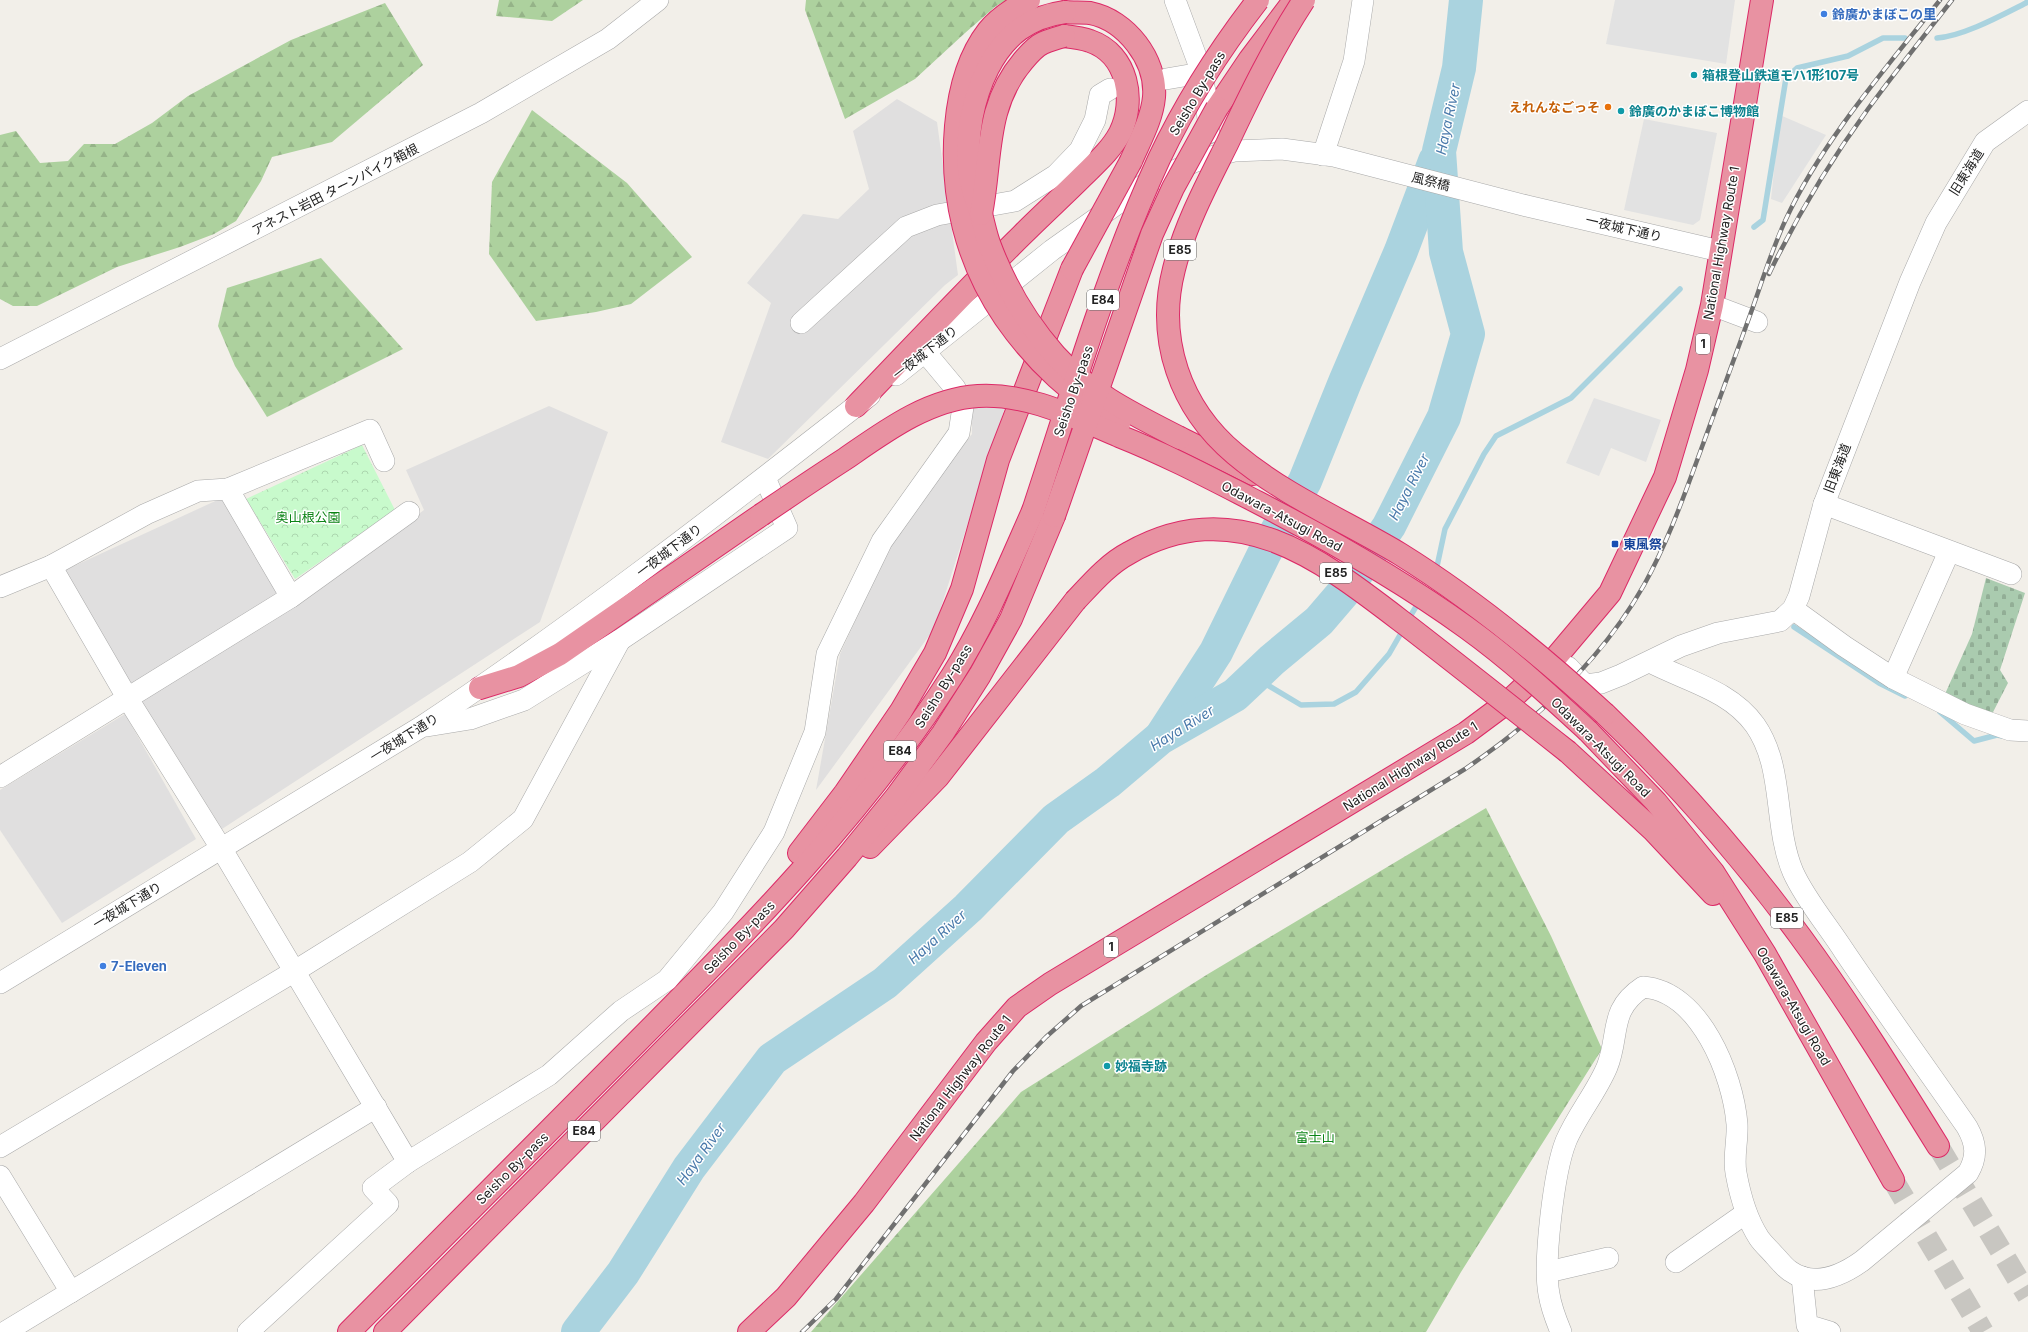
<svg xmlns="http://www.w3.org/2000/svg" width="2028" height="1332" font-family="Inter,'Noto Sans JP',sans-serif">
<defs>
<pattern id="forest-firs" width="22" height="20" patternUnits="userSpaceOnUse"><rect width="22" height="20" fill="#add19e"/><path d="M5 1l3.5 6h-7zM16 11l3.5 6h-7z" fill="#95b388"/></pattern>
<pattern id="cemetery-stones" width="16" height="16" patternUnits="userSpaceOnUse"><rect width="16" height="16" fill="#aacbaf"/><path d="M2 7V4a2 2 0 0 1 4 0v3zM10 15v-3a2 2 0 0 1 4 0v3z" fill="#92ae96"/></pattern>
<pattern id="park-crowns" width="20" height="18" patternUnits="userSpaceOnUse"><rect width="20" height="18" fill="#c8facc"/><path d="M2 6a3 3 0 1 1 6 0M12 15a3 3 0 1 1 6 0" fill="none" stroke="#acd6af"/></pattern>
</defs>
<rect width="100%" height="100%" fill="#f2efe9"/>
<g fill="#e0dfdf">
<path d="M897,99L937,122L958,275L945,285L768,459L721,442L771,303L747,283L803,214L838,219L869,189L853,131Z"/>
<path d="M549,406L608,432L540,622L222,829L61,572L224,497L289,609L424,510L406,470Z"/>
<path d="M1005,407L934,629L816,790L840,654L892,541L972,434V408Z"/>
<path d="M125,714L196,839L62,923L0,830V790Z"/>
</g>
<g fill="url(#forest-firs)">
<path d="M499,0H583L552,21L496,16Z"/>
<path d="M806,0H1007L996,6L965,33L915,79L845,119L805,10Z"/>
<path d="M385,3L423,65L332,142L272,157L261,181L236,221L214,234L180,247L117,267L37,306H13L0,299V135L16,131L40,163L68,161L84,144H115L152,123L188,96L291,40Z"/>
<path d="M532,110L627,183L692,257L631,304L596,312L536,321L489,254L492,182Z"/>
<path d="M321,258L403,349L267,417L235,366L218,326L227,288Z"/>
<path d="M1486,808L1551,936L1602,1049L1461,1272L1426,1332H811L1021,1092L1208,974Z"/>
</g>
<path fill="url(#cemetery-stones)" d="M1986,578L2025,593L2000,670L2008,683L1991,716L1945,694L1972,634Z"/>
<path fill="url(#park-crowns)" d="M362,445L395,510L295,579L246,499Z"/>
<g fill="#e2e2e2">
<path d="M1615,0H1735L1726,64L1606,44Z"/>
<path d="M1780,115L1826,135L1782,203L1771,199Z"/>
<path d="M1644,119L1717,133L1700,220L1693,225L1624,210Z"/>
<path d="M1594,398L1661,420L1646,462L1611,448L1599,476L1566,463Z"/>
</g>
<g fill="none" stroke-linecap="round" stroke-linejoin="round">
<g stroke="#aad3df" stroke-width="5.5">
<path d="M1937,38C1964,36 2002,15 2026,3L2028,0"/>
<path d="M1754,227L1763,220L1786,78L1797,68L1848,56L1883,38H1905"/>
<path d="M1436,571L1445,529L1484,454L1496,436L1571,398L1680,289"/>
<path d="M1408,620L1420,600"/>
<path d="M1794,627L1879,683L1905,696"/>
<path d="M1254,677L1301,705L1334,704L1356,692L1389,654L1404,628"/>
<path d="M1940,712L1974,741L1997,735L2002,736"/>
</g>
<g stroke="#aad3df" stroke-width="34">
<path d="M1163,734L1216,652L1264,554L1305,481L1345,382L1401,251L1435,161"/>
<path d="M578,1332L623,1273L689,1168L772,1059L885,983L968,908L1056,819L1108,782L1160,738L1235,695L1272,660L1319,621L1343,593L1389,526L1444,417L1468,334L1446,252L1439,151L1459,68L1466,0"/>
</g>
<g stroke="#c8c6c1" stroke-width="22" stroke-dasharray="22 11" stroke-linecap="butt">
<path d="M1938,1146L2028,1296"/>
<path d="M1893,1180L1983,1332"/>
</g>
<defs>
<g id="minor">
<path d="M1175,0L1198,62L1206,95L1209,133"/>
<path d="M1166,79L1201,73"/>
<path d="M1323,155L1354,61L1363,0"/>
<path d="M1712,305L1757,322"/>
<path d="M801,323L906,227L937,215L1015,201L1056,175L1080,150L1095,120L1100,95L1110,89"/>
<path d="M0,359L481,113L608,39L658,0"/>
<path d="M896,375L1052,250L1145,184L1196,161L1234,151L1282,149L1334,156L1527,206L1720,251"/>
<path d="M228,489L291,597"/>
<path d="M1824,504L2011,574"/>
<path d="M51,566L128,699L221,848L408,1162L549,1075L621,1011L667,980L723,912L774,832L815,732L827,654L882,541L959,433L963,407L961,400L955,388L925,352"/>
<path d="M0,587L51,566L146,514L198,491L228,489L370,430L384,461"/>
<path d="M1793,609L1844,646L1893,678L1965,714L2010,730L2028,731"/>
<path d="M1568,667L1585,685L1601,683L1621,675L1681,646L1718,633L1780,621L1793,609L1799,596L1824,504L1910,282L1936,223L1985,142L2028,111"/>
<path d="M1893,678L1948,554"/>
<path d="M427,726L470,719L524,700L620,640L787,528L765,478"/>
<path d="M0,777L291,597L409,512"/>
<path d="M0,983L421,727C576,624 723,510 870,395"/>
<path d="M0,1147L295,971L470,862L523,819L620,640"/>
<path d="M0,1176L71,1292"/>
<path d="M1676,1262L1746,1213"/>
<path d="M1548,1272L1608,1258"/>
<path d="M1802,1277L1807,1325L1830,1332"/>
<path d="M5,1332L376,1107"/>
<path d="M248,1332L388,1204L373,1188L408,1162"/>
<path d="M1561,1332C1556,1320 1551,1307 1549,1294C1543,1263 1554,1171 1566,1141C1577,1115 1596,1093 1607,1067C1620,1035 1608,1010 1643,987C1700,991 1733,1075 1737,1124C1738,1140 1733,1157 1736,1173C1740,1195 1746,1218 1759,1238C1763,1244 1770,1250 1775,1256C1780,1261 1784,1267 1790,1271C1814,1288 1841,1276 1862,1261L1968,1173C1978,1156 1976,1143 1967,1127C1926,1068 1884,1010 1844,951C1828,926 1805,899 1793,872C1773,825 1785,768 1755,725C1730,690 1686,681 1650,662"/>
</g>
<g id="highway">
<path d="M1065,12C1073,13 1082,12 1090,13C1126,20 1157,60 1154,97C1152,119 1140,140 1131,161"/>
<path d="M1217,108L1250,59L1293,2"/>
<path d="M856,406C911,349 965,291 1022,235C1042,215 1063,196 1083,176C1096,163 1111,150 1120,133C1136,101 1128,54 1090,41C1082,38 1073,37 1064,36"/>
<path d="M1180,438L1253,474"/>
<path d="M480,688L519,676L560,654L761,515"/>
<path d="M1605,714C1676,782 1742,857 1800,936C1850,1004 1894,1075 1938,1146"/>
<path d="M1588,731L1656,802L1713,872L1765,954L1893,1180"/>
<path d="M1568,752L1654,831L1713,894"/>
<path d="M870,847L938,777L1075,601"/>
<path d="M799,853L845,793L901,711L935,653L962,589L998,460L1072,269"/>
<path d="M349,1332C446,1235 542,1137 639,1040C752,926 865,812 952,676C985,624 1008,567 1033,511"/>
<path d="M385,1332L784,929L847,857L896,797L943,733L980,675L1011,619L1054,516"/>
<path d="M749,1332L786,1297L864,1203L986,1042L1017,1007L1050,984L1466,733L1509,701L1557,656L1610,593L1665,477L1697,370L1712,305L1762,0"/>
</g>
</defs>
<use href="#minor" stroke="#a9a9a9" stroke-width="22"/>
<use href="#highway" stroke="#dc2a67" stroke-width="24"/>
<use href="#minor" stroke="#fff" stroke-width="21"/>
<use href="#highway" stroke="#e892a2" stroke-width="22"/>
<defs>
<g id="rail">
<path d="M1769,274C1797,216 1830,161 1868,109C1895,72 1924,36 1952,0"/>
<path d="M802,1332L836,1299L1013,1071L1046,1037L1081,1006L1465,769C1537,720 1601,661 1644,585C1665,547 1680,507 1695,466C1713,417 1731,368 1749,318C1761,285 1771,251 1786,219C1822,141 1887,67 1940,0"/>
</g>
</defs>
<use href="#rail" stroke="#707070" stroke-width="4.5"/>
<use href="#rail" stroke="#fff" stroke-width="3" stroke-dasharray="9" stroke-linecap="butt"/>
<defs>
<g id="highway-bridge">
<path d="M1029,0C1014,8 999,17 988,31C967,58 959,92 956,126C950,195 966,261 1005,318C1037,364 1073,395 1119,424"/>
<path d="M1304,0C1274,46 1250,95 1227,144C1207,184 1185,225 1174,269C1156,339 1180,408 1235,454C1285,496 1345,521 1400,554C1474,600 1541,655 1605,714"/>
<path d="M1065,12C1029,17 1005,35 988,68C973,98 966,134 969,168C970,184 976,199 981,214C984,225 986,236 990,246C1005,286 1027,323 1055,355C1089,393 1135,415 1180,438"/>
<path d="M981,214C992,159 984,107 1023,61C1028,55 1036,46 1043,43C1050,40 1057,38 1064,36"/>
<path d="M1072,269L1131,161"/>
<path d="M1033,511C1072,393 1107,272 1159,159C1186,102 1220,49 1258,0"/>
<path d="M761,515C789,496 817,477 845,459C884,432 928,399 978,396C1028,393 1074,417 1119,436C1167,455 1212,479 1257,502C1330,540 1401,580 1467,628C1510,659 1549,695 1588,731"/>
<path d="M1054,516L1152,234L1173,188L1217,108"/>
<path d="M1075,601C1091,584 1108,564 1129,553C1238,491 1324,562 1409,627C1462,668 1515,710 1568,752"/>
</g>
</defs>
<use href="#highway-bridge" stroke="#dc2a67" stroke-width="24" stroke-linecap="butt"/>
<use href="#highway-bridge" stroke="#e892a2" stroke-width="22"/>
</g>
<g fill="#3f7fe0" stroke="#fff" stroke-width="1.5">
<circle cx="1824" cy="14" r="4"/>
<circle cx="103" cy="966" r="4"/>
</g>
<g fill="#0f9aa8" stroke="#fff" stroke-width="1.5">
<circle cx="1694" cy="75" r="4"/>
<circle cx="1621" cy="111" r="4"/>
<circle cx="1107" cy="1066" r="4"/>
</g>
<circle fill="#e8710a" stroke="#fff" stroke-width="1.5" cx="1608" cy="107" r="4"/>
<rect fill="#1a4fb4" stroke="#fff" stroke-width="1.5" x="1611" y="540" width="8" height="8" rx="2"/>
<g text-anchor="middle" stroke-width="3" stroke-linejoin="round" paint-order="stroke">
<g fill="#fff" stroke="#646464" stroke-width="1">
<rect x="1164" y="240" width="32" height="20" rx="3"/>
<rect x="1087" y="290" width="32" height="20" rx="3"/>
<rect x="1696" y="334" width="14" height="20" rx="3"/>
<rect x="1320" y="563" width="32" height="20" rx="3"/>
<rect x="884" y="741" width="32" height="20" rx="3"/>
<rect x="1771" y="908" width="32" height="20" rx="3"/>
<rect x="1104" y="937" width="14" height="20" rx="3"/>
<rect x="568" y="1121" width="32" height="20" rx="3"/>
</g>
<g font-size="12" font-weight="bold" fill="#222">
<text x="1180" y="254">E85</text>
<text x="1103" y="304">E84</text>
<text x="1703" y="348">1</text>
<text x="1336" y="577">E85</text>
<text x="900" y="755">E84</text>
<text x="1787" y="922">E85</text>
<text x="1111" y="951">1</text>
<text x="584" y="1135">E84</text>
</g>
<g font-size="13" font-weight="bold" fill="#366cbe" stroke="#fff" text-anchor="start">
<text x="1832" y="19">鈴廣かまぼこの里</text>
<text x="111" y="971">7-Eleven</text>
</g>
<g font-size="13" font-weight="bold" fill="#0d838f" stroke="#fff" text-anchor="start">
<text x="1702" y="80">箱根登山鉄道モハ1形107号</text>
<text x="1629" y="116">鈴廣のかまぼこ博物館</text>
<text x="1115" y="1071">妙福寺跡</text>
</g>
<g font-size="13" fill="#222" stroke="#fff">
<text transform="translate(1197 93) rotate(-59)" y="5">Seisho By-pass</text>
<text transform="translate(1966 172) rotate(-58)" y="5">旧東海道</text>
<text transform="translate(1431 181) rotate(14)" y="5">風祭橋</text>
<text transform="translate(335 189) rotate(-27)" y="5">アネスト岩田 ターンパイク箱根</text>
<text transform="translate(1624 228) rotate(13)" y="5">一夜城下通り</text>
<text transform="translate(1721 243) rotate(-80)" y="5">National Highway Route 1</text>
<text transform="translate(925 352) rotate(-38)" y="5">一夜城下通り</text>
<text transform="translate(1073 391) rotate(-71)" y="5">Seisho By-pass</text>
<text transform="translate(1837 468) rotate(-69)" y="5">旧東海道</text>
<text transform="translate(1282 516) rotate(28)" y="5">Odawara-Atsugi Road</text>
<text transform="translate(669 550) rotate(-37)" y="5">一夜城下通り</text>
<text transform="translate(943 686) rotate(-58)" y="5">Seisho By-pass</text>
<text transform="translate(404 737) rotate(-32)" y="5">一夜城下通り</text>
<text transform="translate(1601 747) rotate(45)" y="5">Odawara-Atsugi Road</text>
<text transform="translate(1410 766) rotate(-32)" y="5">National Highway Route 1</text>
<text transform="translate(127 905) rotate(-31)" y="5">一夜城下通り</text>
<text transform="translate(739 937) rotate(-46)" y="5">Seisho By-pass</text>
<text transform="translate(1794 1006) rotate(60)" y="5">Odawara-Atsugi Road</text>
<text transform="translate(960 1078) rotate(-52)" y="5">National Highway Route 1</text>
<text transform="translate(512 1168) rotate(-45)" y="5">Seisho By-pass</text>
</g>
<g font-size="13" font-weight="bold" fill="#c56008" stroke="#fff" text-anchor="end">
<text x="1600" y="112">えれんなごっそ</text>
</g>
<g font-size="13" fill="#0c8416" stroke="#fff">
<text x="308" y="522">奥山根公園</text>
<text x="1315" y="1142">富士山</text>
</g>
<g font-size="13" font-weight="bold" fill="#164399" stroke="#fff" text-anchor="start">
<text x="1623" y="549">東風祭</text>
</g>
<g font-size="14" font-style="italic" fill="#4a7aab" stroke="#fff">
<text transform="translate(1448 119) rotate(-78)" y="5">Haya River</text>
<text transform="translate(1409 487) rotate(-63)" y="5">Haya River</text>
<text transform="translate(1182 728) rotate(-32)" y="5">Haya River</text>
<text transform="translate(937 937) rotate(-42)" y="5">Haya River</text>
<text transform="translate(701 1154) rotate(-54)" y="5">Haya River</text>
</g>
</g>
</svg>
